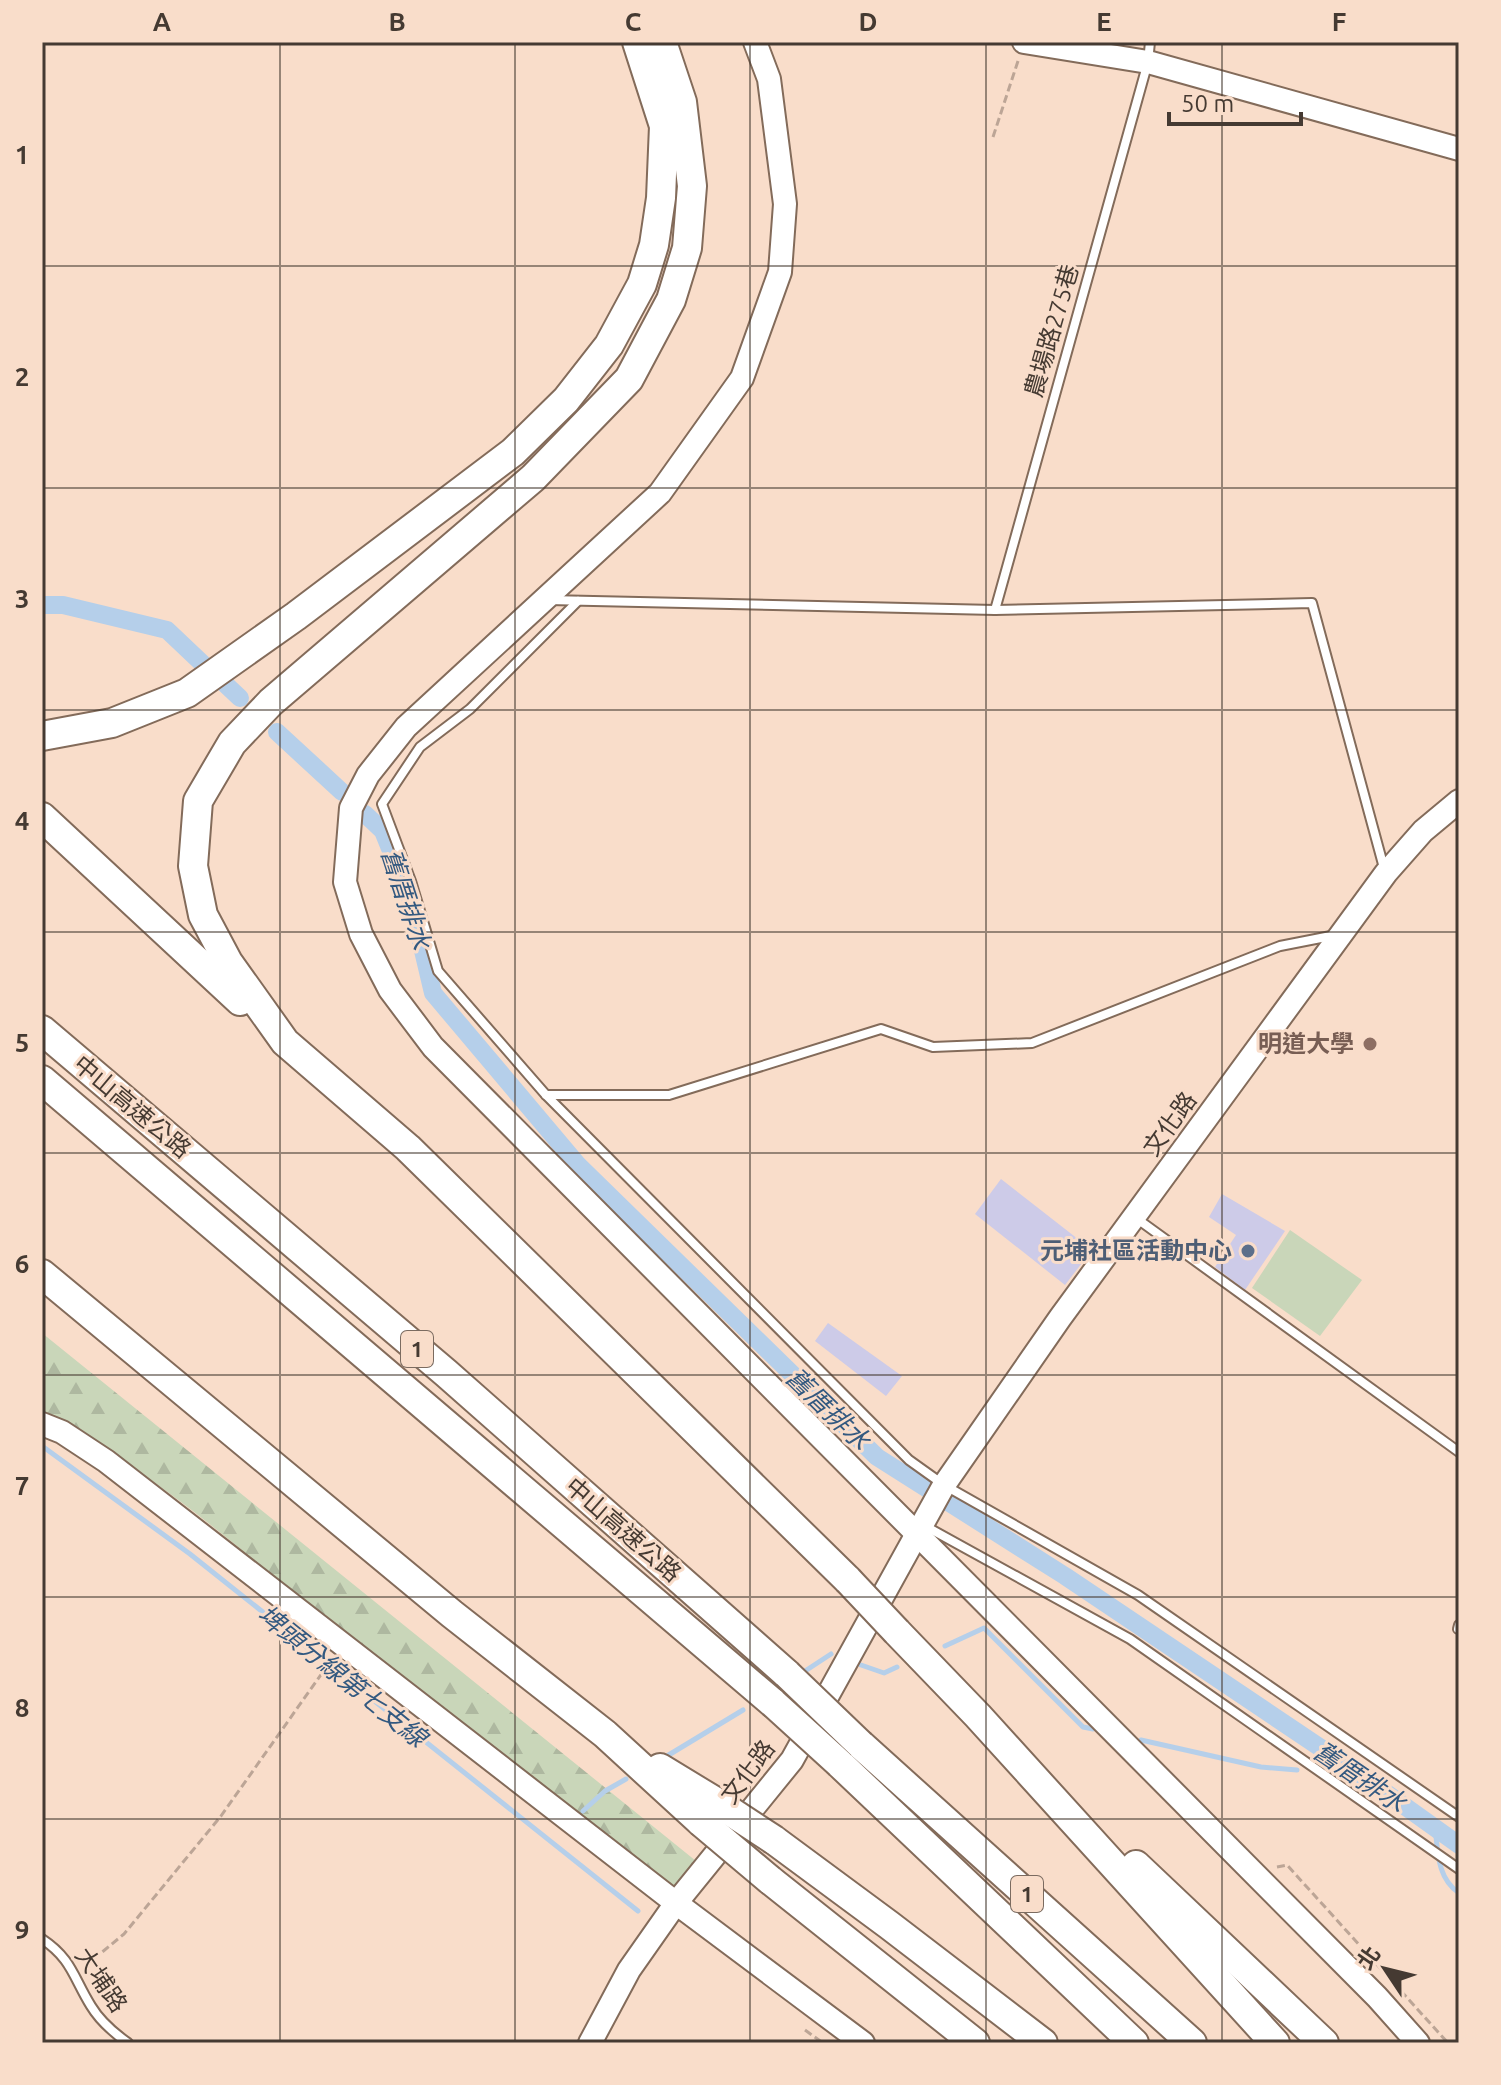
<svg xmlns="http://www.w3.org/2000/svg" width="1501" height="2085" font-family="Ubuntu,'Noto Sans TC',sans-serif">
<defs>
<pattern id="forest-firs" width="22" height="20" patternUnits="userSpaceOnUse" patternTransform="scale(2)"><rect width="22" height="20" fill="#c9d6b9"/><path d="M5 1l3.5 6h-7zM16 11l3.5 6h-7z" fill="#aeb8a0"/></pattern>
</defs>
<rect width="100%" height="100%" fill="#f9ddca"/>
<path fill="url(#forest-firs)" d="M42,1333L696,1861L674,1890C574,1813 471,1737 372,1658C265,1573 166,1475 42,1415Z"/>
<path fill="#c9d6b9" d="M1290,1230L1362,1280L1320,1336L1252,1288Z"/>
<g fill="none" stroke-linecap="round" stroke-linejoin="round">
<g stroke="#b5cfea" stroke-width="5">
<path d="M42,1446L190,1554L638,1911"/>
<path d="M945,1646L984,1628L1083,1727L1093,1729"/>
<path d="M861,1665L884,1673L897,1667"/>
<path d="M799,1675L831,1654"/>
<path d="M1141,1740L1261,1767L1297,1770"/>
<path d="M662,1759L743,1710"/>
<path d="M1343,1773L1361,1775"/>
<path d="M583,1811L605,1791L626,1779"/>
<path d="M1435,1827C1438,1852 1437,1878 1459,1893"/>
</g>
<g stroke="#b5cfea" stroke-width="18">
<path d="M42,605H63L167,630L205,666"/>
<path d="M223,682L240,698"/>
<path d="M277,732L342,792"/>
<path d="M365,814L383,831L411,900L433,993L578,1165L877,1457L1065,1576L1361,1775L1459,1845"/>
</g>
</g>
<g fill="#cdcbe8">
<path d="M1001,1179L1092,1250L1065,1285L975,1214Z"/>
<path d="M1222,1194L1285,1231L1245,1290L1215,1267L1236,1235L1209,1217Z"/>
<path d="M828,1323L902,1376L886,1396L815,1341Z"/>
</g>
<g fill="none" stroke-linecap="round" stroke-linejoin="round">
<defs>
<g id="lane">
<path d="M548,600L995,610L1312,603L1384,868"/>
<path d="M578,601L470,709L420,747L382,804L411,881L438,971L546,1095L909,1460L944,1485L1138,1595L1459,1817"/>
<path d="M995,610L1148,62L1150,42"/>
<path d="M546,1095H669L881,1029L933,1047L1032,1043L1280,946L1336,935"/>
<path d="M1136,1218L1459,1452"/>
<path d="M925,1526L1130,1639L1459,1869"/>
<path d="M1458,1629L1459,1625"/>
<path d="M42,1939C72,1959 73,1977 91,2006C100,2021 114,2033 128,2043"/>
</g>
<g id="secondary">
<path d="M755,42L769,79L785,204L780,272L742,378L660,493L406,727L368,775L351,808L345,882L361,934L390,990L433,1047L1377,1997L1418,2043"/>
<path d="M1024,42L1148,62L1459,149"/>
<path d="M42,1424L62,1432L106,1461L676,1903L863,2043"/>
<path d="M590,2043L629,1970L676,1903L792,1760L944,1485L1060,1318L1386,873L1423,831L1459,801"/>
</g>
<g id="highway">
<path d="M662,42L682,102L692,186L687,248L671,300L629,379L533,478L271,702L232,743L198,801L193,866L203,915L228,962L285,1042L408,1148L848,1580"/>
<path d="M42,736L112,723L187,693L296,616L513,452L566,400L609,345L642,284L654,245L661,198L664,126L637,42"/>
<path d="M42,817L240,1001"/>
<path d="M42,1030L446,1373L787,1674"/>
<path d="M42,1080L773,1703"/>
<path d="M42,1274L452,1614L605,1734L701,1822"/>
<path d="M897,1632L978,1716L1275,2043"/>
<path d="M861,1745L1192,2043"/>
<path d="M840,1764L1134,2043"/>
<path d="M660,1768L716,1802"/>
<path d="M774,1840L889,1925L1043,2043"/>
<path d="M1136,1865L1324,2043"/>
<path d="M770,1880L975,2043"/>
</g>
</defs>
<use href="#lane" stroke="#836b5a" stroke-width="12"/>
<use href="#secondary" stroke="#836b5a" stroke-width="26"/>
<use href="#highway" stroke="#836b5a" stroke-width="32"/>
<g stroke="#bca596" stroke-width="3" stroke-dasharray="8 4" stroke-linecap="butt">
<path d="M993,137L1018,61"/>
<path d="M1277,1867L1287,1865L1448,2043"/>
<path d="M84,1967L124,1934L221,1816L332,1659"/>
<path d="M805,2030L823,2043"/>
</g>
<use href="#lane" stroke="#fff" stroke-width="8"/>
<use href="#secondary" stroke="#fff" stroke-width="22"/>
<use href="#highway" stroke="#fff" stroke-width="28"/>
<defs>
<g id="highway-bridge">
<path d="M848,1580L897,1632"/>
<path d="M787,1674L861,1745"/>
<path d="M773,1703L840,1764"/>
<path d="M716,1802L774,1840"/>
<path d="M701,1822L770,1880"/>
</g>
</defs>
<use href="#highway-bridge" stroke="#836b5a" stroke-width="32" stroke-linecap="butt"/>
<use href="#highway-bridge" stroke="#fff" stroke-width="28"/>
</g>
<path fill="none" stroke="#453a32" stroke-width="2" stroke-opacity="0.55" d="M280,42V2043M515,42V2043M750,42V2043M986,42V2043M1222,42V2043M42,266H1459M42,488H1459M42,710H1459M42,932H1459M42,1153H1459M42,1375H1459M42,1597H1459M42,1819H1459"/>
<circle fill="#8d6e63" stroke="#f9ddca" stroke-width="3" cx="1370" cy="1044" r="8"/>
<circle fill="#5c6f8a" stroke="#f9ddca" stroke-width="3" cx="1248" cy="1251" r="8"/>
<g text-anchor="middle" stroke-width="6" stroke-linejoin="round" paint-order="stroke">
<g fill="#f9ddca" stroke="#7b6b60" stroke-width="2">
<rect x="401" y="1331" width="32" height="36" rx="6"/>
<rect x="1011" y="1876" width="32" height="36" rx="6"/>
</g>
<g font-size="22" font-weight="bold" fill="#453a32">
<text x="417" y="1357">1</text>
<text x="1027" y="1902">1</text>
</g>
<g font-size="24" fill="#453a32" stroke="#f9ddca">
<text transform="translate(1052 331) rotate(-74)" y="8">農場路275巷</text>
<text transform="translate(132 1107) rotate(40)" y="8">中山高速公路</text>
<text transform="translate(1170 1124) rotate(-54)" y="8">文化路</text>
<text transform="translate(623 1530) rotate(41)" y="8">中山高速公路</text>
<text transform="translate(748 1772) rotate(-53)" y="8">文化路</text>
<text transform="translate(101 1980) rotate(56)" y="8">大埔路</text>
</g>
<g font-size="24" font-weight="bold" fill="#785e54" stroke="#f9ddca" text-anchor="end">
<text x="1354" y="1052">明道大學</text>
</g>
<g font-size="24" font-weight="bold" fill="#4e5e75" stroke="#f9ddca" text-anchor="end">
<text x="1232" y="1259">元埔社區活動中心</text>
</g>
<g font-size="26" font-style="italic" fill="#335980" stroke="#f9ddca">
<text transform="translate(406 899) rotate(72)" y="9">舊厝排水</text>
<text transform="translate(828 1409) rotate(44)" y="9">舊厝排水</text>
<text transform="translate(342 1676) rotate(39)" y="9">埤頭分線第七支線</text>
<text transform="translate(1360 1777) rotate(34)" y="9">舊厝排水</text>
</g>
</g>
<rect width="1501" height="2085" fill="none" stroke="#f9ddca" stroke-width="88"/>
<g transform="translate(1385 1969) rotate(305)" stroke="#f9ddca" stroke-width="6" paint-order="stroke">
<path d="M0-6L14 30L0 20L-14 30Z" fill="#453a32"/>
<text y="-12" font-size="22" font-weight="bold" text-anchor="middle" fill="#453a32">北</text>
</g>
<path d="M1169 112v12h132v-12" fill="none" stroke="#453a32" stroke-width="4"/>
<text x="1181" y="112" font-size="24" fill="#453a32" stroke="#f9ddca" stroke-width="6" paint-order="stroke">50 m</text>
<rect x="44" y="44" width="1413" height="1997" fill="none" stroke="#453a32" stroke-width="3"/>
<g font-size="26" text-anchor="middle" font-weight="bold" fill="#453a32">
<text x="162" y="31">A</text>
<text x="397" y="31">B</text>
<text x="633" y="31">C</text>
<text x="868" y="31">D</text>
<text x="1104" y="31">E</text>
<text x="1339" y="31">F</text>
<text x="22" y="164">1</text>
<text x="22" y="386">2</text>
<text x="22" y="608">3</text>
<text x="22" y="830">4</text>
<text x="22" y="1052">5</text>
<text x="22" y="1273">6</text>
<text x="22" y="1495">7</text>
<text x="22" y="1717">8</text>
<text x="22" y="1939">9</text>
</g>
</svg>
